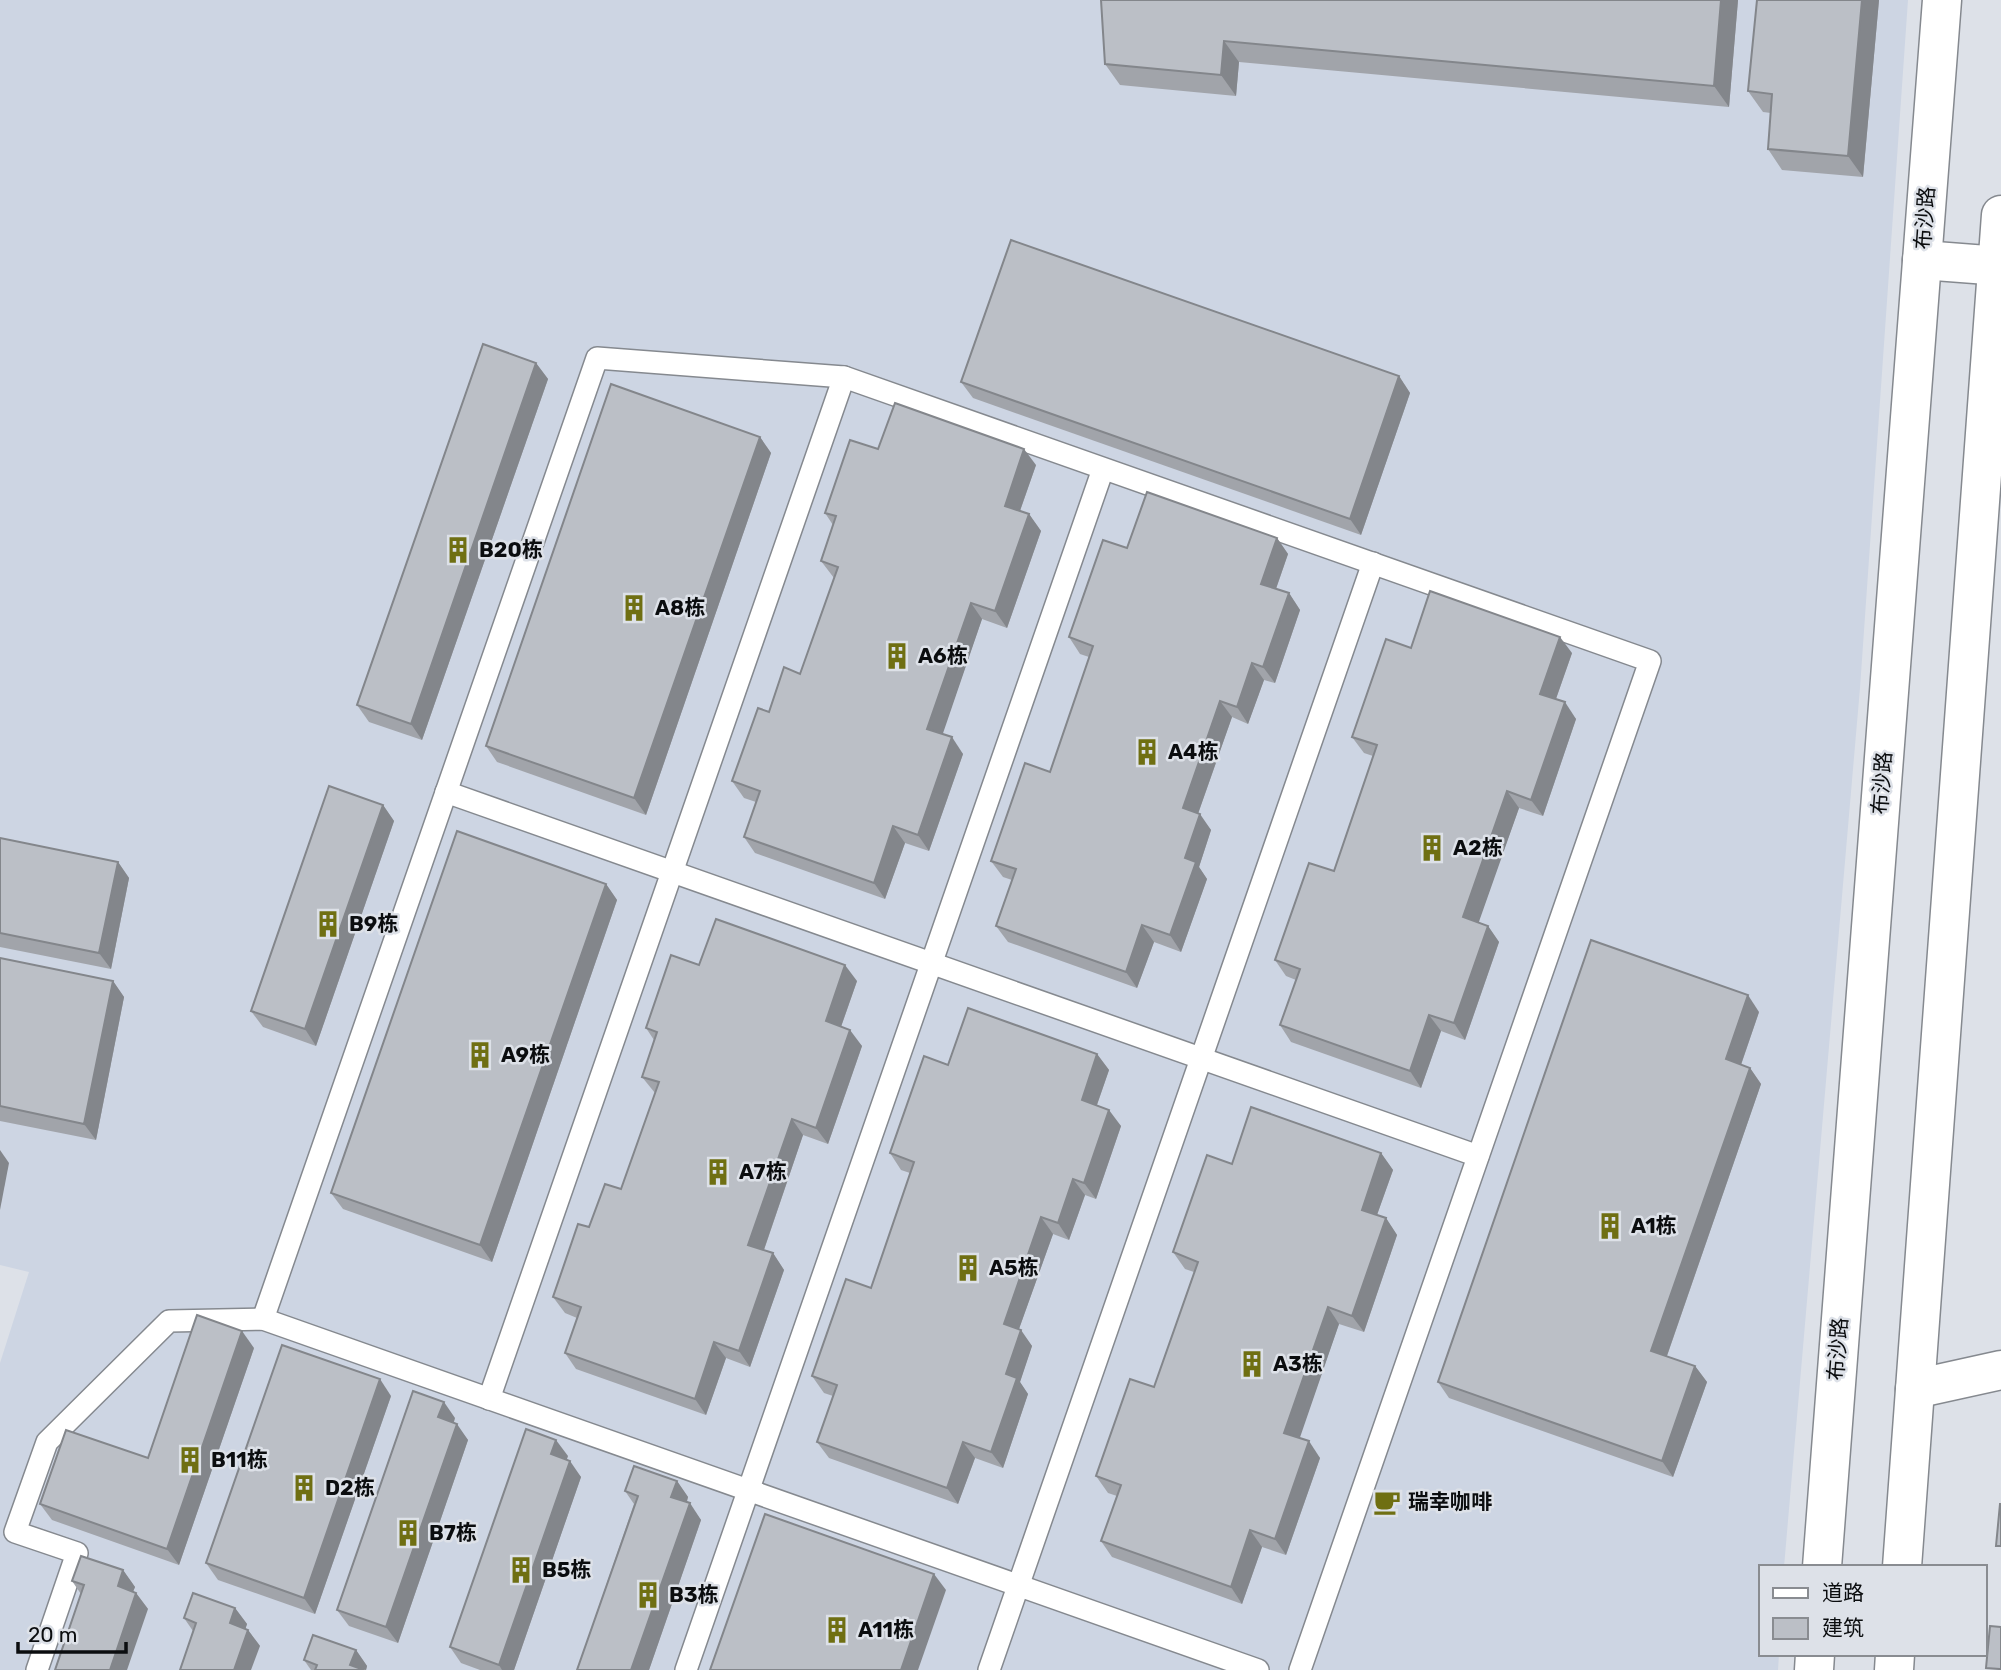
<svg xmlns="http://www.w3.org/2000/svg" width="2001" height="1670" font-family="Rubik,'Noto Sans SC',sans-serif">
<rect width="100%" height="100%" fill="#dde1e8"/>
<path fill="#cdd5e3" d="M0,0H1908L1860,688L1784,1567H1761V1654H1779L1778,1670H0V1363L29,1272L0,1265Z"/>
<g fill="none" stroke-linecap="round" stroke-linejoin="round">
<defs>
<g id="lane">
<path d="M446,792L1478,1156"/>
<path d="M263,1319L597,358L844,377L1650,661L1300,1670"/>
<path d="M489,1399L844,377"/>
<path d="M37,1670L77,1553L15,1532L47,1442L169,1321L263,1319L1258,1670"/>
<path d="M686,1670L1103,469"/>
<path d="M989,1670L1373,563"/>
</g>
<path id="street" d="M1915,1389L2001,1370"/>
<path id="secondary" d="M1922,260L2001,266"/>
<g id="primary">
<path d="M1822,1567L1942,0"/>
<path d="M1902,1567L2001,215"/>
<path d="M1814,1670L1815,1654"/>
<path d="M1894,1670L1895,1654"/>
</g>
</defs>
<use href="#lane" stroke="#85898f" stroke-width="24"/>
<use href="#street" stroke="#85898f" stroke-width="41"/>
<use href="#secondary" stroke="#85898f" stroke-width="41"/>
<use href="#primary" stroke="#85898f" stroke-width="41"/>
<use href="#lane" stroke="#fff" stroke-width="21"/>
<use href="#street" stroke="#fff" stroke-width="38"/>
<use href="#secondary" stroke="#fff" stroke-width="38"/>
<use href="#primary" stroke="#fff" stroke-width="38"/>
</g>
<g fill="#a1a4aa">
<path d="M1101,0H1738L1729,107L1239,62L1236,96L1120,85L1105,64Z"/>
<path d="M1757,0H1879L1863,177L1782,170L1768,149L1771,113L1763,112L1748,91Z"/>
<path d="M536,363L548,379L422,740L369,722L357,705Z"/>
<path d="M1399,376L1410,393L1361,535L973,398L961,382Z"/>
<path d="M760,437L771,453L646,815L497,762L486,746Z"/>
<path d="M878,449L1036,465L1020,511L1029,514L1041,531L1007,628L982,619L942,734L963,754L929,851L905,843L885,899L755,853L744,837L756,802L744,798L732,781L769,712L800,674L834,578L821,561L833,525L825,513Z"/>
<path d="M1277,538L1288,554L1276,589L1289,593L1300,610L1275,683L1264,680L1248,724L1232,717L1198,814L1211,830L1199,867L1207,879L1181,952L1154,942L1137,988L1008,942L996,926L1012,880L1003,877L991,861L1050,772L1089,657L1080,654L1069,637L1127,548Z"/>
<path d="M1411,648L1572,653L1556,699L1576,719L1543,816L1519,808L1478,922L1488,926L1499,942L1465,1040L1441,1031L1421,1088L1291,1042L1280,1025L1296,980L1286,976L1275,960L1334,871L1373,756L1364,753L1352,737Z"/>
<path d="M383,805L394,821L316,1046L263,1027L251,1011Z"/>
<path d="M0,838L118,862L129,878L111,969L0,947Z"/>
<path d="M606,884L617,900L492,1262L343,1209L331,1193Z"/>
<path d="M0,958L113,981L124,997L96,1140L0,1121Z"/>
<path d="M699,965L857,981L841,1027L862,1046L828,1144L803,1135L764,1250L773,1253L784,1270L750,1367L726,1358L706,1415L576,1369L565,1353L577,1318L565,1313L553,1297L589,1227L621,1189L655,1093L642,1077L654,1040L646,1028Z"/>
<path d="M1759,1012L1741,1065L1750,1068L1761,1084L1667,1356L1695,1366L1707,1382L1673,1477L1449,1398L1438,1382Z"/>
<path d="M1097,1054L1109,1070L1097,1105L1121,1126L1096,1199L1085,1195L1069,1240L1053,1234L1019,1329L1032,1346L1020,1382L1028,1394L1003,1468L975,1458L958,1504L829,1458L817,1442L833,1396L824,1393L812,1376L871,1288L910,1173L901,1170L890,1153L948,1065Z"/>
<path d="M1381,1153L1393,1170L1377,1215L1386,1218L1397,1235L1364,1332L1339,1324L1299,1438L1320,1458L1286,1555L1262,1547L1242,1604L1112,1557L1101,1541L1117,1496L1108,1493L1096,1476L1154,1387L1194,1272L1185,1269L1173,1252L1232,1164Z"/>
<path d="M254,1348L179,1565L52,1520L40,1504L148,1458Z"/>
<path d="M391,1396L315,1614L218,1580L206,1563Z"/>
<path d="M455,1418L454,1422L468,1440L398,1643L349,1626L337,1610Z"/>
<path d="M568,1456L566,1460L581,1477L514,1670H480L461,1663L450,1647Z"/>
<path d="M677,1481L688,1497L687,1502L701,1520L649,1670H577L634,1504L625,1491Z"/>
<path d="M123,1570L135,1587L133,1591L136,1593L148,1609L81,1594L72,1581Z"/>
<path d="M235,1608L247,1624L245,1629L248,1630L260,1646L193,1631L184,1618Z"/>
<path d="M356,1650L367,1666L366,1670H311L304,1660Z"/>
</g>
<g fill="#83868b">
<path d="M1721,0H1738L1729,107L1714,86Z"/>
<path d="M1862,0H1879L1863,177L1848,156Z"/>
<path d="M1224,41L1239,62L1236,96L1221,75Z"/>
<path d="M536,363L548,379L422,740L411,724Z"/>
<path d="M1399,376L1410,393L1361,535L1350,519Z"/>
<path d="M760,437L771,453L646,815L634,798Z"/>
<path d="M1024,449L1036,465L1016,522L1005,506Z"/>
<path d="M1029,514L1041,531L1007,628L995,611Z"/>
<path d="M1277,538L1288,554L1272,600L1261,584Z"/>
<path d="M1289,593L1300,610L1275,683L1263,667Z"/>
<path d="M971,603L982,619L939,745L927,729Z"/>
<path d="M1560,637L1572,653L1552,710L1540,694Z"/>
<path d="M1252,663L1264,680L1248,724L1237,707Z"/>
<path d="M1220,701L1232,717L1194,825L1183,808Z"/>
<path d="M1565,702L1576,719L1543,816L1531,800Z"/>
<path d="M952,737L963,754L929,851L918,835Z"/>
<path d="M1507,791L1519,808L1475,933L1463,917Z"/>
<path d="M383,805L394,821L316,1046L305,1029Z"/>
<path d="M1200,814L1211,830L1199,867L1207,879L1181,952L1170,935L1185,858Z"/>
<path d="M893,826L905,843L885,899L874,883Z"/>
<path d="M118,862L129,878L111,969L99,953Z"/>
<path d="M606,884L617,900L492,1262L480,1245Z"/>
<path d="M1142,925L1154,942L1137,988L1126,972Z"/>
<path d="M1488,926L1499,942L1465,1040L1454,1023Z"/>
<path d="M845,965L857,981L837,1038L826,1021Z"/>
<path d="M113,981L124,997L96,1140L84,1124Z"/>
<path d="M1748,995L1759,1012L1737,1076L1726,1059Z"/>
<path d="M1429,1015L1441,1031L1421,1088L1410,1071Z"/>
<path d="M850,1030L862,1046L828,1144L816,1128Z"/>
<path d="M1097,1054L1109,1070L1093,1116L1082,1100Z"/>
<path d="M1750,1068L1761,1084L1663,1367L1651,1351Z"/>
<path d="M1109,1110L1121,1126L1096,1199L1084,1183Z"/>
<path d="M792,1119L803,1135L760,1261L748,1245Z"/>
<path d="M0,1150L9,1163L0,1210Z"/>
<path d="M1381,1153L1393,1170L1373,1226L1362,1210Z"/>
<path d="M1073,1179L1085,1195L1069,1240L1058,1223Z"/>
<path d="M1041,1217L1053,1234L1015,1340L1004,1324Z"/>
<path d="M1386,1218L1397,1235L1364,1332L1352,1316Z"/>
<path d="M773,1253L784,1270L750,1367L739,1351Z"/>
<path d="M1328,1307L1339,1324L1296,1449L1284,1433Z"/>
<path d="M1021,1330L1032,1346L1020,1382L1028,1394L1003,1468L991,1452L1006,1374Z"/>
<path d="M242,1331L254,1348L179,1565L167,1549Z"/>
<path d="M714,1342L726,1358L706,1415L695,1399Z"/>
<path d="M1695,1366L1707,1382L1673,1477L1662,1461Z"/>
<path d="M380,1379L391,1396L315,1614L304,1598Z"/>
<path d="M444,1402L455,1418L450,1433L438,1417Z"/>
<path d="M457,1424L468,1440L398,1643L386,1627Z"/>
<path d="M556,1440L568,1456L563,1471L551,1454Z"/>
<path d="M1309,1441L1320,1458L1286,1555L1275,1539Z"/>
<path d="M963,1442L975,1458L958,1504L947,1488Z"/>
<path d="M570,1461L581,1477L514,1670H502L499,1665Z"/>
<path d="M677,1481L688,1497L683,1513L671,1497Z"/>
<path d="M690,1503L701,1520L649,1670H631Z"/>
<path d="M1250,1530L1262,1547L1242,1604L1231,1587Z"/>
<path d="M123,1570L135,1587L129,1602L118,1586Z"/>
<path d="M934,1574L946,1590L918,1670H901Z"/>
<path d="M136,1593L148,1609L127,1670H110Z"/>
<path d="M235,1608L247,1624L242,1640L230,1623Z"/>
<path d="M248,1630L260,1646L251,1670H234Z"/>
<path d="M356,1650L367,1666L366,1670L350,1665Z"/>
</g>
<g fill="#bbbfc6" stroke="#83868b" stroke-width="2">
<path d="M1101,0H1721L1714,86L1224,41L1221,75L1105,64Z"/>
<path d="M1757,0H1862L1848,156L1768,149L1772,94L1748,91Z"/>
<path d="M1011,240L1399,376L1350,519L961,382Z"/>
<path d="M483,344L536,363L411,724L357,705Z"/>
<path d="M611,384L760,437L634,798L486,746Z"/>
<path d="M895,403L1024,449L1005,506L1029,514L995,611L971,603L927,729L952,737L918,835L893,826L874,883L744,837L760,791L732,781L758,708L769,712L784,667L800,674L838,567L821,561L836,516L825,513L850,440L878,449Z"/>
<path d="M1147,492L1277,538L1261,584L1289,593L1263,667L1252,663L1237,707L1220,701L1183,808L1200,814L1185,858L1196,862L1170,935L1142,925L1126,972L996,926L1016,869L991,861L1025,763L1050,772L1093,646L1069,637L1103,540L1127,548Z"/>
<path d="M1430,591L1560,637L1540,694L1565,702L1531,800L1507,791L1463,917L1488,926L1454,1023L1429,1015L1410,1071L1280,1025L1300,969L1275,960L1309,863L1334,871L1377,745L1352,737L1386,639L1411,648Z"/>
<path d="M329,786L383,805L305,1029L251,1011Z"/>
<path d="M457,831L606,884L480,1245L331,1193Z"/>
<path d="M0,838L118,862L99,953L0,933Z"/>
<path d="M716,919L845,965L826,1021L850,1030L816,1128L792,1119L748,1245L773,1253L739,1351L714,1342L695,1399L565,1353L581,1307L553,1297L578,1224L589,1227L605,1184L621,1189L659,1082L642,1077L657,1032L646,1028L671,955L699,965Z"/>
<path d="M1591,940L1748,995L1726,1059L1750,1068L1651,1351L1695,1366L1662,1461L1438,1382Z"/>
<path d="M0,958L113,981L84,1124L0,1106Z"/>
<path d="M968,1008L1097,1054L1082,1100L1109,1110L1084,1183L1073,1179L1058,1223L1041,1217L1004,1324L1021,1330L1006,1374L1017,1378L991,1452L963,1442L947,1488L817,1442L837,1385L812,1376L846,1279L871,1288L914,1162L890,1153L924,1056L948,1065Z"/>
<path d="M1251,1107L1381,1153L1362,1210L1386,1218L1352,1316L1328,1307L1284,1433L1309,1441L1275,1539L1250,1530L1231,1587L1101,1541L1121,1485L1096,1476L1130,1379L1154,1387L1198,1262L1173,1252L1207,1155L1232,1164Z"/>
<path d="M197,1315L242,1331L167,1549L40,1504L66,1430L148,1458Z"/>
<path d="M282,1345L380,1379L304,1598L206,1563Z"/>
<path d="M413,1391L444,1402L438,1417L457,1424L386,1627L337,1610Z"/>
<path d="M526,1429L556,1440L551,1454L570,1461L499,1665L450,1647Z"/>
<path d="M634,1466L677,1481L671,1497L690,1503L631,1670H577L638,1496L625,1491Z"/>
<path d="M2000,1504H2001V1546H1996Z"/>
<path d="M765,1514L934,1574L901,1670H710Z"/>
<path d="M81,1556L123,1570L118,1586L136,1593L110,1670H55L84,1585L72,1581Z"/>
<path d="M193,1593L235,1608L230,1623L248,1630L234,1670H180L196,1623L184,1618Z"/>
<path d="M1990,1626L2001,1627V1670H1999V1669L1986,1668Z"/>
<path d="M313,1635L356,1650L350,1665L364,1670H315L317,1665L304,1660Z"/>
</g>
<defs>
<symbol id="building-bare" viewBox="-9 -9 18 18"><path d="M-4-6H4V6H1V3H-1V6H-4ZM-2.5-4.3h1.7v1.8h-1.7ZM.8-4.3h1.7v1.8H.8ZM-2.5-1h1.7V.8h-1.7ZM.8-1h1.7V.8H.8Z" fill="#6f6f12" stroke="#dde1e8" stroke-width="2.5" paint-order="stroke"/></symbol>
<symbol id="cafe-bare" viewBox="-9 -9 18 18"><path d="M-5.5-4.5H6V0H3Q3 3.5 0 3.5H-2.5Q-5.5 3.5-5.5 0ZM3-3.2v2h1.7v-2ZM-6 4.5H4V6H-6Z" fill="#6f6f12" stroke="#dde1e8" stroke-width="2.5" paint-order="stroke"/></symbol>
</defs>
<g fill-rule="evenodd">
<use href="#building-bare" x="439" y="531" width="38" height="38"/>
<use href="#building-bare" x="615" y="589" width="38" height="38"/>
<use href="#building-bare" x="878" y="637" width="38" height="38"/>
<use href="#building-bare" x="1128" y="733" width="38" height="38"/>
<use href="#building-bare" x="1413" y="829" width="38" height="38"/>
<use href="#building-bare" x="309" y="905" width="38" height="38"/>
<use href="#building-bare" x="461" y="1036" width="38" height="38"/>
<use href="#building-bare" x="699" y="1153" width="38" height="38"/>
<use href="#building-bare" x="1591" y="1207" width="38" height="38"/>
<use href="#building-bare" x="949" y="1249" width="38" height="38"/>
<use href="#building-bare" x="1233" y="1345" width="38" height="38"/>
<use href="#building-bare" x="171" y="1441" width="38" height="38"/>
<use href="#building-bare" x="285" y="1469" width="38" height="38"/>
<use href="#cafe-bare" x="1368" y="1483" width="38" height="38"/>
<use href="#building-bare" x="389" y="1514" width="38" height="38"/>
<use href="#building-bare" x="502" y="1551" width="38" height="38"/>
<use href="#building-bare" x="629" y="1576" width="38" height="38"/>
<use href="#building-bare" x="818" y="1611" width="38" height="38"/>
</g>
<g text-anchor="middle" stroke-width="5" stroke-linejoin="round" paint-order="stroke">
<g font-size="21" fill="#0b0d0f" stroke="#dde1e8">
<text transform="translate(1925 218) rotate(-86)" y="7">布沙路</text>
<text transform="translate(1882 783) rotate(-86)" y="7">布沙路</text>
<text transform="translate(1838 1349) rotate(-86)" y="7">布沙路</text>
</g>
<g font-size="21" font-weight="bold" fill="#0b0d0f" stroke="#dde1e8" text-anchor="start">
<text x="479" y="557">B20栋</text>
<text x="655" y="615">A8栋</text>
<text x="918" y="663">A6栋</text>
<text x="1168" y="759">A4栋</text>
<text x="1453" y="855">A2栋</text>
<text x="349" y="931">B9栋</text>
<text x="501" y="1062">A9栋</text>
<text x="739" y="1179">A7栋</text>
<text x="1631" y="1233">A1栋</text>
<text x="989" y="1275">A5栋</text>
<text x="1273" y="1371">A3栋</text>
<text x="211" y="1467">B11栋</text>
<text x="325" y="1495">D2栋</text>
<text x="1408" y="1509">瑞幸咖啡</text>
<text x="429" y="1540">B7栋</text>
<text x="542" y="1577">B5栋</text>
<text x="669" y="1602">B3栋</text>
<text x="858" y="1637">A11栋</text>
</g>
</g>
<rect x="1759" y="1565" width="228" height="91" fill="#dde1e8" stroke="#898c91" stroke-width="2"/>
<rect x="1773" y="1588" width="35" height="10" fill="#ffffff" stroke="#898c91" stroke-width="2"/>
<text x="1822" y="1600" font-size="21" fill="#0b0d0f">道路</text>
<rect x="1773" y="1618" width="35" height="21" fill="#bbbfc6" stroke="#898c91" stroke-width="2"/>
<text x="1822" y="1635" font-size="21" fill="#0b0d0f">建筑</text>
<path d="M18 1642v10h108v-10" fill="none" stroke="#0b0d0f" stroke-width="3.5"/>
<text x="28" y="1642" font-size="21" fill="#0b0d0f" stroke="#dde1e8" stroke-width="5" paint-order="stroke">20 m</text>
</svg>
